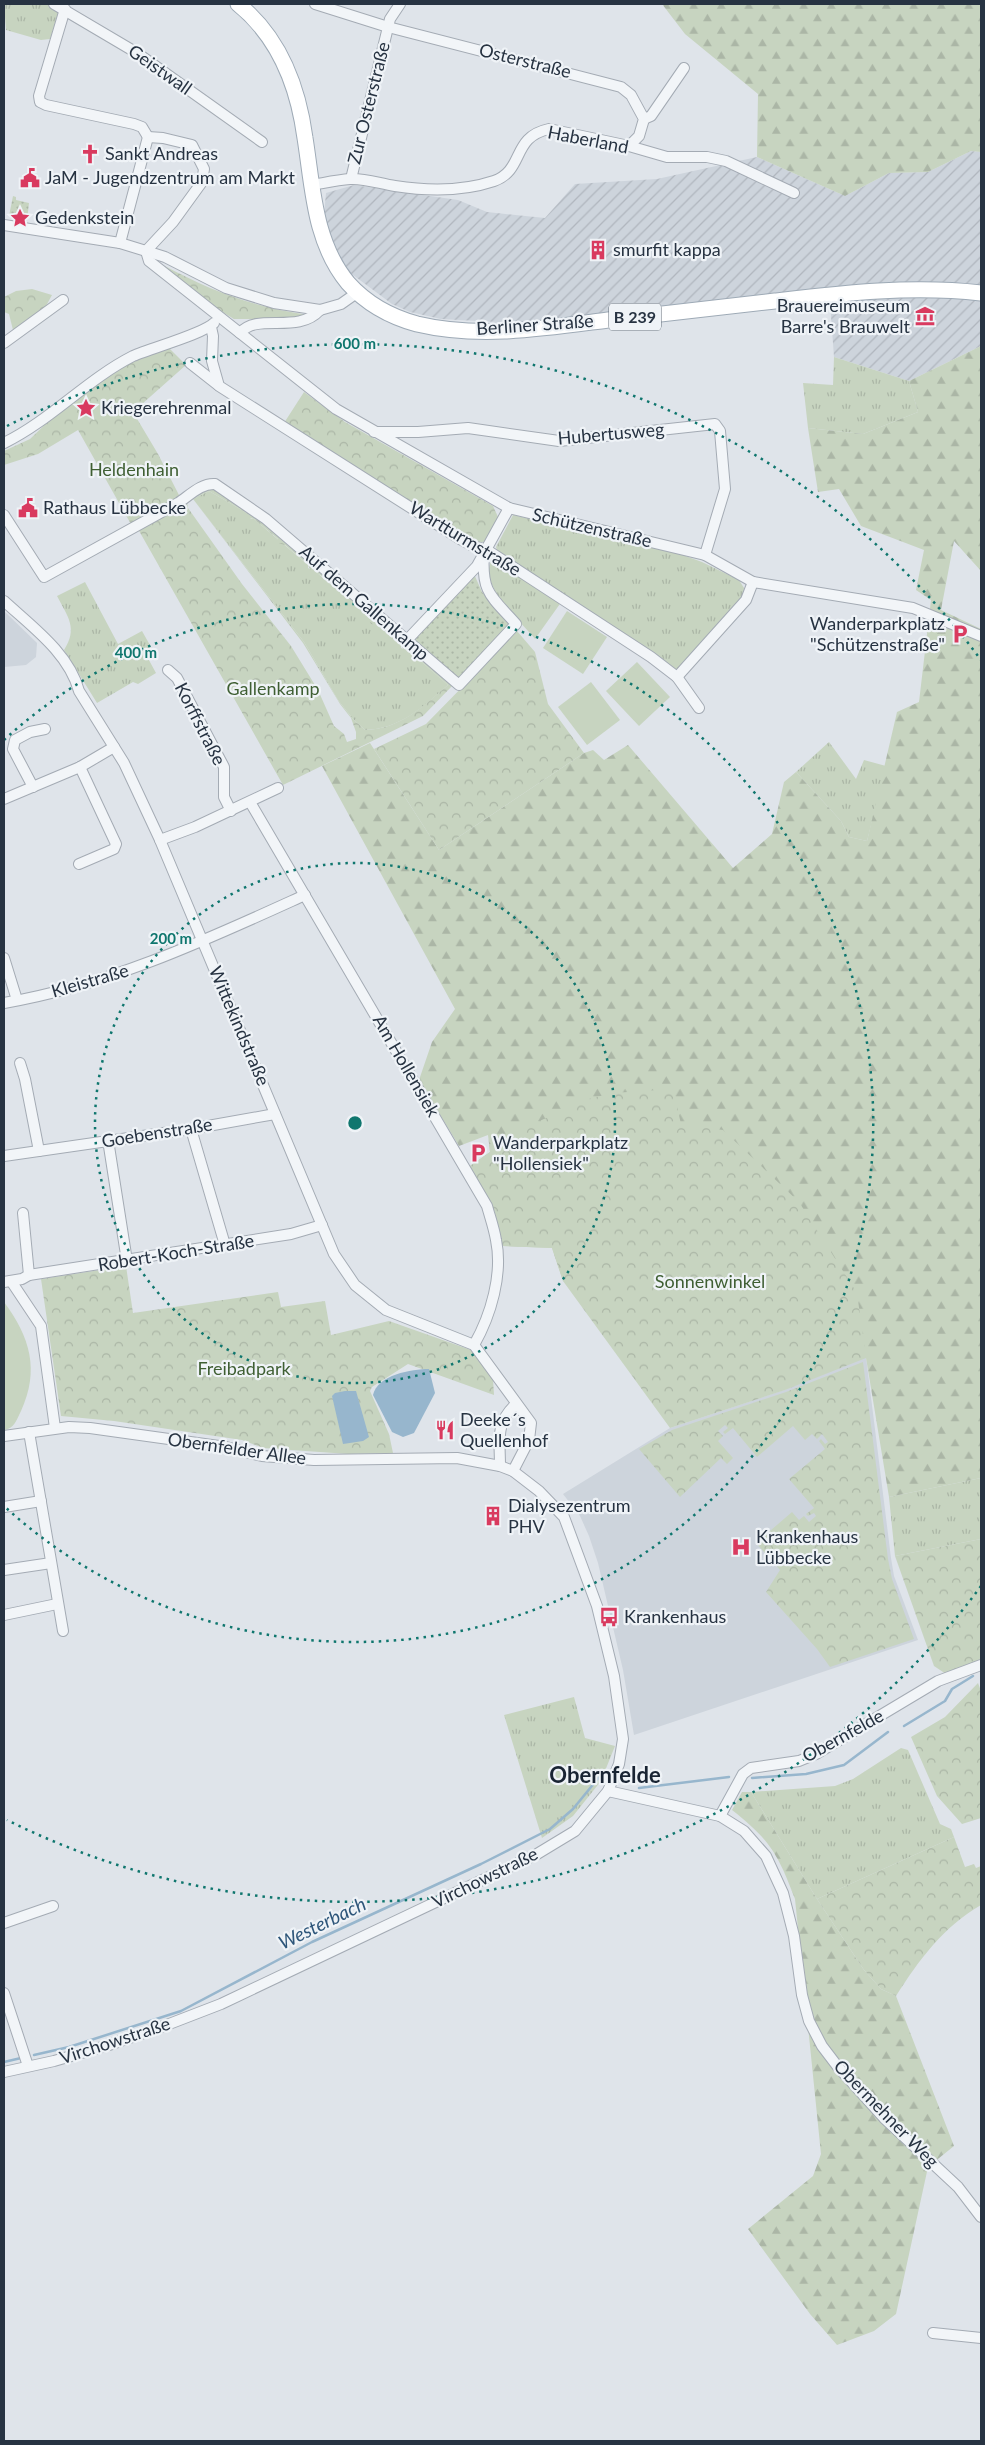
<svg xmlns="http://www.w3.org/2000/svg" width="985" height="2445" font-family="Lato,sans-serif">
<defs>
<pattern id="industrial-furrows" width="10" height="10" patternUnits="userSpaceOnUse" patternTransform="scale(1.25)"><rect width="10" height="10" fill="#cdd4dc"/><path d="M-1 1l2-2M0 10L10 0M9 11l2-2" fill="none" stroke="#b0b6be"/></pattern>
<pattern id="grass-tufts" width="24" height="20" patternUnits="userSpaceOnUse" patternTransform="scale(1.25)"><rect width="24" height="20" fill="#c7d4c0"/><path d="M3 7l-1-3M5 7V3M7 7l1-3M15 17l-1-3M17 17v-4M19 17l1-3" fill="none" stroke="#abb6a6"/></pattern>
<pattern id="forest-firs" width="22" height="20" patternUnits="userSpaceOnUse" patternTransform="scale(1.25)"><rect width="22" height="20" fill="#c7d4c0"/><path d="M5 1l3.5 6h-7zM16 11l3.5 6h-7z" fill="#abb6a6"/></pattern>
<pattern id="park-crowns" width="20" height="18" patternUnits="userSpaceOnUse" patternTransform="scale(1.25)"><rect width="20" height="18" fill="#c7d4c0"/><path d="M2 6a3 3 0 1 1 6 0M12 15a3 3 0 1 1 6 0" fill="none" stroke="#abb6a6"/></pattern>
<pattern id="garden-dots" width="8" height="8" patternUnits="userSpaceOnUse" patternTransform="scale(1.25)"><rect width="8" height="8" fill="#c7d4c0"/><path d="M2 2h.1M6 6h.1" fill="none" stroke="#abb6a6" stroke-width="1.8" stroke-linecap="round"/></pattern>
</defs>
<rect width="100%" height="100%" fill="#dfe4ea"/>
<g fill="#cdd4dc">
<path d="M4,611L37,643L36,657L26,665L4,667Z"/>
<path d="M866,1357L891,1558L894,1576L918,1640L634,1735L623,1670L598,1563L589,1536L580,1516L563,1494L670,1428L784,1390Z"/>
</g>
<path fill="url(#industrial-furrows)" d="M971,151L981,152V346L909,381L834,357L830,302L833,287L516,323L441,319L410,312L392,304L349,272L334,247L324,215L326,193L354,185L458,200L487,212L545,218L575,184L657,179L757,157L845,196L889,173L928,172Z"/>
<g fill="url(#grass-tufts)">
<path d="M4,4H46L59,10L50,39L41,40L6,30Z"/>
<path d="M834,357L909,381L918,412L863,434L808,428L803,383L833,385Z"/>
<path d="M209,491L247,513L251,519H254L308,565V568L316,572L370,617V620L401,644V648L409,651L448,685C423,707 400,729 365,730L353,719L338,700L304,642L193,499Z"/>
<path d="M513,515L677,553L702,562L739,580L744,588L743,598L680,668L674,670L497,551L496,547Z"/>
<path d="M494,556L562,601L535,639C519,619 474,583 494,556Z"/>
<path d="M85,582L118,644L142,631L151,647L144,651L156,673L138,684L133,682L97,703L64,650C78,628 68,617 57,596Z"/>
<path d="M829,742L856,779L864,760L886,766L867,841L849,837L841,821L796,772Z"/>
<path d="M981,1478V1539L895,1556L889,1497Z"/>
<path d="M574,1697L585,1738L615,1746L601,1781L573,1816L542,1838L504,1715Z"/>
<path d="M901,1748L908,1750L940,1824L951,1829L954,1837L817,1899L751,1792L835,1786L853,1779Z"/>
</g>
<g fill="url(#forest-firs)">
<path d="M662,4H981V152L971,151L928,172L889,173L845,196L757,157L758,94L685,34Z"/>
<path d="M981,346V571L954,541L941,610L981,629V1478L889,1497L866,1358L563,1281L552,1248L502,1246L495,1212L470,1166L490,1152L488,1135L459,1146L419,1080L432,1042L455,1009L322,766L370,743L439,850L584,753L593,750L604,760L628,745L733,868L772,834L784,782L796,772L841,821L849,837L867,841L897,712L919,702L931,600L916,590L924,550L861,526L839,489L818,492L808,428L863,434L918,412L909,381Z"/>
<path d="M742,1792H751L817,1899L864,1970L881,1989L896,1996L954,2146L928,2167L896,2314L874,2331L837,2345L810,2314L748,2229L813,2176L821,2154L795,1899C778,1854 770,1840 732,1810Z"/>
</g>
<g fill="url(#park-crowns)" fill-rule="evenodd">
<path d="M161,264C213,292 251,306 308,315L302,319H234L219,310Z"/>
<path d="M32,289L52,295L46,306L13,330L9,314L4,312V297L16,291Z"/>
<path d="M169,348L186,365L133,412L158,454L180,497L132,526L78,430L38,454L4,465V451L30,439L55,415L102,380L136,360Z"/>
<path d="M304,392L345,422L493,506L498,517L486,541L476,544L284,423Z"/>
<path d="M212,487L254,514L454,684L423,716L283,785L138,529ZM209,491L247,513L249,518L254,519L278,539V543L285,545L308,565L311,571C321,573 337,587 342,597C353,603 366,611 371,624L378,625L401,644L404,651H409L448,685C422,707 400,729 365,730L353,719L338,700L304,642L193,499ZM193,499L303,643L340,704L351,718L356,732V739L347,742L344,734L334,726L318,690L291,646L242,584L188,508L187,502Z"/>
<path d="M517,631L535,652L548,704L584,753L439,850L374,749L426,724Z"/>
<path d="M673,1089L681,1124L723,1130L799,1202L857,1293L866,1358L785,1390L670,1428L563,1281L552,1248L502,1246L495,1212L470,1166L490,1152L489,1144L588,1099L613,1093Z"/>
<path d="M126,1266L133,1313L278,1292L281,1307L325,1301L331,1335L389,1321L471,1350L493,1379L494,1395L408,1364L372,1387L370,1391L389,1434L393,1453L348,1454L263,1448L242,1440L114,1421L61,1416L41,1279Z"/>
<path d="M863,1362L888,1559L892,1579L914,1639L830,1667L817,1649L766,1592L780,1570L756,1543L792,1512L799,1520L804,1516L809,1522L816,1516L814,1513L808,1516L806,1514L814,1508L789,1479L825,1449L819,1441L821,1439L825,1444L828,1442L822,1434L817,1439L812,1434L805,1440L793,1426L757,1457L733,1428L725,1434L723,1432L728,1428L725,1425L718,1431L723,1436L718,1441L733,1458L727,1464L721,1458L680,1497L639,1449L672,1430L786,1392Z"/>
<path d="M981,1539V1661L946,1674L934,1666L895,1556Z"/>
<path d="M978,1683L981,1691V1818L962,1824L937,1796L911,1737L945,1717Z"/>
<path d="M954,1837L965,1867L974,1864L976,1868L981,1866V1905C943,1927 919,1960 896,1996L881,1989L864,1970L817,1899Z"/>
</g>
<g fill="url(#garden-dots)">
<path d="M13,196L16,197V200L29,203L27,221L12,219L9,216Z"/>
<path d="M474,574L482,592L511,624L459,678L412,639Z"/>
</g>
<g fill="#c7d4c0">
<path d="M567,611L607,637L583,674L543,648Z"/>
<path d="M637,662L670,697L639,726L606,691Z"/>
<path d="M591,682L620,720L587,745L558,707Z"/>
<path d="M4,1302C30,1337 40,1370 21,1411C17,1419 14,1429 4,1430Z"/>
</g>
<g fill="#97b6cd">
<path d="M429,1369L435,1393L414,1433L403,1437L392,1432L373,1395C377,1375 412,1369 429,1369Z"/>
<path d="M345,1391H356L369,1437L363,1441L343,1444L332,1396L335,1393Z"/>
</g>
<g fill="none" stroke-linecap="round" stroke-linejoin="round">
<g stroke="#97b6cd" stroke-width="2.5">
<path d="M904,1726L945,1701L952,1689L973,1676"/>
<path d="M752,1778L806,1774L844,1765L888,1732"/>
<path d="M639,1788L729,1777"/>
<path d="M34,2055L69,2047L181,2011L312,1942L481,1864L550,1829L573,1809L600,1776"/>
<path d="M4,2062L21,2058"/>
</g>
<defs>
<g id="minor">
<path d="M54,4L137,53L262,142"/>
<path d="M315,4L388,27L621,87L631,95L644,119L639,136L629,146"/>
<path d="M65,9L39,96L40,102L46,105L134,124L142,127L148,137"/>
<path d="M644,119L651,116L684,68"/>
<path d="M351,179L390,19L400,4"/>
<path d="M312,185C324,183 337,180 350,179C364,178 381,184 395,186C427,191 464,191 494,181C525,170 511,137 549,129L629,146L667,157H707L726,161L794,193"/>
<path d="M4,225L120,243L146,251L165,257L226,288L274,303L320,310L341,304L358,292"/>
<path d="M120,243L148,137"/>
<path d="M146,251L149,261L336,409L509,508L705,555L753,582L913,608L981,636"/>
<path d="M146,251L173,222L202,182L204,169L192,145L163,138L148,137"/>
<path d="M211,327L213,336L212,361L219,386L460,539L473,546L487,550L651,657L677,677L699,708"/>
<path d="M240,333C258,312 297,335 320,310"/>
<path d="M4,343L63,300"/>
<path d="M190,363L218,385"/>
<path d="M374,432H418L468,428L559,441L715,424L720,431L725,489L705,555"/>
<path d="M4,443C51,420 86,380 133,356C151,348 203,334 214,323"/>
<path d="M4,515L44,577L178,503C189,496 201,483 215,484L266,519L459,685L516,624C492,597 481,593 484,554"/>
<path d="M4,601C31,626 69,653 79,691L124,763L160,840L334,1254L355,1285L386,1310L474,1345L531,1423L529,1440L513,1471"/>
<path d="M407,640L477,566L509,508"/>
<path d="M168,670L177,678L224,767V797L231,811"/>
<path d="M677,677L746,600L753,582"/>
<path d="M33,787L13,749L15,740L30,732L45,729"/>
<path d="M4,799L80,767L114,747"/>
<path d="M250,802L487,1206C490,1217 494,1228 496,1240C503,1274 491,1315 474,1345"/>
<path d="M160,840L195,827L278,788"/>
<path d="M79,864L114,849L116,844L80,767"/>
<path d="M4,958L17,1000"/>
<path d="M4,1003C110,985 208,939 305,895"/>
<path d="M20,1063L25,1079L39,1151"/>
<path d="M191,1129L225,1245"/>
<path d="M108,1140L127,1261"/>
<path d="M4,1156L191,1129L275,1114"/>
<path d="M23,1213L29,1275"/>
<path d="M11,1281L41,1326L55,1428"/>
<path d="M4,1282L22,1279L29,1275L291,1234L322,1225"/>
<path d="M29,1432L63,1631"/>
<path d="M4,1436L69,1427L90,1428L226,1447L262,1456L314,1460L457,1458L500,1466L513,1471L539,1491L564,1517L597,1606L614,1676L623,1739L619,1764L608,1791L575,1831L537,1854L221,2004L164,2026L109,2045L54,2061L4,2072"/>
<path d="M500,1466C500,1440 495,1423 516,1404"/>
<path d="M4,1507L41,1501"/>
<path d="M4,1570L51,1563"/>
<path d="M4,1615L57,1604"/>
<path d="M608,1791L720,1816L744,1831L766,1856L783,1893L794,1936L802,1995L809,2021L822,2046L838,2067L884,2118L958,2187L981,2217"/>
<path d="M720,1816L743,1774L751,1768L799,1761L816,1754L938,1681L981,1665"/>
<path d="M4,1923L53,1906"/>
<path d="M4,1993L28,2066"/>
<path d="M933,2333L981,2338"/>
</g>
<path id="primary" d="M238,4C279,37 298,86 305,138C313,188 314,242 348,283C366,303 391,317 417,324C480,339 546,328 608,320C664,314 720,307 775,301C844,293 912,285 981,293"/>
</defs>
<use href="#minor" stroke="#a4abb4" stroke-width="12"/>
<use href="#primary" stroke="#9eaab6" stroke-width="17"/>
<use href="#minor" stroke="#f2f5f8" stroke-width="10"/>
<use href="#primary" stroke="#fff" stroke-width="15"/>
</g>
<g fill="none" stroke="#0f766e" stroke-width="2.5" stroke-dasharray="2.5 5">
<circle cx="355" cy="1123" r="260"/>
<path d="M4 740A519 519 0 1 1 4 1506"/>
<path d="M981 1586A779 779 0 0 1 7 1820M7 426A779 779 0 0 1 981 660"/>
</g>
<defs>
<symbol id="church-bare" viewBox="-9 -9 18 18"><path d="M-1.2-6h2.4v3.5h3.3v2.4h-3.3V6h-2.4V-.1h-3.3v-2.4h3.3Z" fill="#d93a5f" stroke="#eff3f7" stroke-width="2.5" paint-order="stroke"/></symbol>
<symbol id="civic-bare" viewBox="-9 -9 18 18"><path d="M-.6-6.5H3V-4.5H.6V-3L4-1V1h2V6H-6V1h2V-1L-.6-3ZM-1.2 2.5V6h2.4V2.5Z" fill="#d93a5f" stroke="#eff3f7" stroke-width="2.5" paint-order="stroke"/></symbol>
<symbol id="sight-bare" viewBox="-9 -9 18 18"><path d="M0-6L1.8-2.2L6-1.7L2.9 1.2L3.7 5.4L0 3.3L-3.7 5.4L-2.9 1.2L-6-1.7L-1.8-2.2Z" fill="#d93a5f" stroke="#eff3f7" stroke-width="2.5" paint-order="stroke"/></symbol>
<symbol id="building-bare" viewBox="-9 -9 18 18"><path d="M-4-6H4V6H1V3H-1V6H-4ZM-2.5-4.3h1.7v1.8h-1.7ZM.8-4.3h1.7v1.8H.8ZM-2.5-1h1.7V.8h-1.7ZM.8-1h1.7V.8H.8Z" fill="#d93a5f" stroke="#eff3f7" stroke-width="2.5" paint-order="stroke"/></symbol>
<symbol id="museum-bare" viewBox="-9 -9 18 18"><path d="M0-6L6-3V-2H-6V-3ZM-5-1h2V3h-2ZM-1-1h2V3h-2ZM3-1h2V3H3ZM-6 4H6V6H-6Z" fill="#d93a5f" stroke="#eff3f7" stroke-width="2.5" paint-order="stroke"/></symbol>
<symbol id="parking-bare" viewBox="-9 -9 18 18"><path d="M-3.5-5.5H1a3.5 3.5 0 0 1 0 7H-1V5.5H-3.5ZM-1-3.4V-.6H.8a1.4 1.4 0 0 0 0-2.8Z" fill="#d93a5f" stroke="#eff3f7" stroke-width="2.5" paint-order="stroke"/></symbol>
<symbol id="restaurant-bare" viewBox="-9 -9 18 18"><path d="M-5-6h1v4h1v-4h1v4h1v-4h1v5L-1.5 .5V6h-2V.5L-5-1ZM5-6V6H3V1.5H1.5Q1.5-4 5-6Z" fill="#d93a5f" stroke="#eff3f7" stroke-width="2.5" paint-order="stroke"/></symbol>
<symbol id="hospital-bare" viewBox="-9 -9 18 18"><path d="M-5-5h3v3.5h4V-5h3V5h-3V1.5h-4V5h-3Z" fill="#d93a5f" stroke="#eff3f7" stroke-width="2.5" paint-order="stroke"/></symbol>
<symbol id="bus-bare" viewBox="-9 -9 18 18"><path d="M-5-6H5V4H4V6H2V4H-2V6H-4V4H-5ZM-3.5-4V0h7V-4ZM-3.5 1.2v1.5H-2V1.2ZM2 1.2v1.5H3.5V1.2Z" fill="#d93a5f" stroke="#eff3f7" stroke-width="2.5" paint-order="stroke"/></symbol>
</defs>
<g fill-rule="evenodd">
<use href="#church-bare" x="76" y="140" width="28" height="28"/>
<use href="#civic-bare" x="16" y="164" width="28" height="28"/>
<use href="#sight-bare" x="6" y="204" width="28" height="28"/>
<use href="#building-bare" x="584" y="236" width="28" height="28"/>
<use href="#museum-bare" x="911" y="302" width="28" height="28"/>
<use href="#sight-bare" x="72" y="394" width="28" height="28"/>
<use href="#civic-bare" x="14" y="494" width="28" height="28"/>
<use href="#parking-bare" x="946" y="620" width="28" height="28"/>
<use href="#parking-bare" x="464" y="1139" width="28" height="28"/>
<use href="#restaurant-bare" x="431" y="1416" width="28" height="28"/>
<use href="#building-bare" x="479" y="1502" width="28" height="28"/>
<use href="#hospital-bare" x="727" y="1533" width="28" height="28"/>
<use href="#bus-bare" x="595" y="1603" width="28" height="28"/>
</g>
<g text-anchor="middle" stroke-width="4.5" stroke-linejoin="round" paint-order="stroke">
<rect fill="#eff3f7" stroke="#636d78" stroke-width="1" x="609" y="303.5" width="52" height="27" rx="4"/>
<g font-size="16" font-weight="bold" fill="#273342">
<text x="635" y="323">B 239</text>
</g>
<g font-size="18" fill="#273342" stroke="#eff3f7">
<text transform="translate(525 61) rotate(14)" y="6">Osterstraße</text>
<text transform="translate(160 70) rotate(35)" y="6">Geistwall</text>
<text transform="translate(369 103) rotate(-76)" y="6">Zur Osterstraße</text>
<text transform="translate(588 140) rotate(11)" y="6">Haberland</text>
<text transform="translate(535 325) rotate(-4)" y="6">Berliner Straße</text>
<text transform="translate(611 434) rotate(-5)" y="6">Hubertusweg</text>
<text transform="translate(592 528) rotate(13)" y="6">Schützenstraße</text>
<text transform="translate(465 539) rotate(31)" y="6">Wartturmstraße</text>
<text transform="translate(364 603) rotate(41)" y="6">Auf dem Gallenkamp</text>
<text transform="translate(200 724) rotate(63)" y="6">Korffstraße</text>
<text transform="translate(90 981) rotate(-16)" y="6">Kleistraße</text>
<text transform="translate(239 1026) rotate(67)" y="6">Wittekindstraße</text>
<text transform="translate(406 1066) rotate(60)" y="6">Am Hollensiek</text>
<text transform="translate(157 1133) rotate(-9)" y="6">Goebenstraße</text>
<text transform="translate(176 1253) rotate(-9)" y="6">Robert-Koch-Straße</text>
<text transform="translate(237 1449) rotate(8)" y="6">Obernfelder Allee</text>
<text transform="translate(843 1736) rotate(-29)" y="6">Obernfelde</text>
<text transform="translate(485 1878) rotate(-26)" y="6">Virchowstraße</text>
<text transform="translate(115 2041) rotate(-18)" y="6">Virchowstraße</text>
<text transform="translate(886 2114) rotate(46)" y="6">Obermehner Weg</text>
</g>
<g font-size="18" fill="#273342" stroke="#eff3f7" text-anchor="start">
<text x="105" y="160">Sankt Andreas</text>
<text x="45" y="184">JaM - Jugendzentrum am Markt</text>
<text x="35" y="224">Gedenkstein</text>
<text x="613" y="256">smurfit kappa</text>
<text x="910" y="312" text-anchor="end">Brauereimuseum<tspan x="910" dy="21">Barre's Brauwelt</tspan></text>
<text x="101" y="414">Kriegerehrenmal</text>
<text x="43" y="514">Rathaus Lübbecke</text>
<text x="945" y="630" text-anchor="end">Wanderparkplatz<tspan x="945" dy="21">"Schützenstraße"</tspan></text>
<text x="493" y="1149">Wanderparkplatz<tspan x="493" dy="21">"Hollensiek"</tspan></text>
<text x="460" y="1426">Deeke´s<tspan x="460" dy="21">Quellenhof</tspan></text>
<text x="508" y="1512">Dialysezentrum<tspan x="508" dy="21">PHV</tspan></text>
<text x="756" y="1543">Krankenhaus<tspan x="756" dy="21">Lübbecke</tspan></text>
<text x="624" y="1623">Krankenhaus</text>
</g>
<g font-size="18" fill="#3f5f33" stroke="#eff3f7">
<text x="134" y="476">Heldenhain</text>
<text x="273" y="695">Gallenkamp</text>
<text x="710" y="1288">Sonnenwinkel</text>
<text x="244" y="1375">Freibadpark</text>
</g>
<g font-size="19" font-style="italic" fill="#2e567a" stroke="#eff3f7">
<text transform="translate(322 1923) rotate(-26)" y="7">Westerbach</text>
</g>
<g font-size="22" font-weight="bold" fill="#192433" stroke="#eff3f7">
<text x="605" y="1783">Obernfelde</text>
</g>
</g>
<circle cx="355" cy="1123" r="8" fill="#0f766e" stroke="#eff3f7" stroke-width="2.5"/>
<g font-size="15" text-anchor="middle" font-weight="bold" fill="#0f766e" stroke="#eff3f7" stroke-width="4.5" stroke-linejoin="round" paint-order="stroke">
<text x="355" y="349">600 m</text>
<text x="136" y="658">400 m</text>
<text x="171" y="944">200 m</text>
</g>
<rect width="985" height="2445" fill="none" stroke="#273342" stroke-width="10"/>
</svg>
